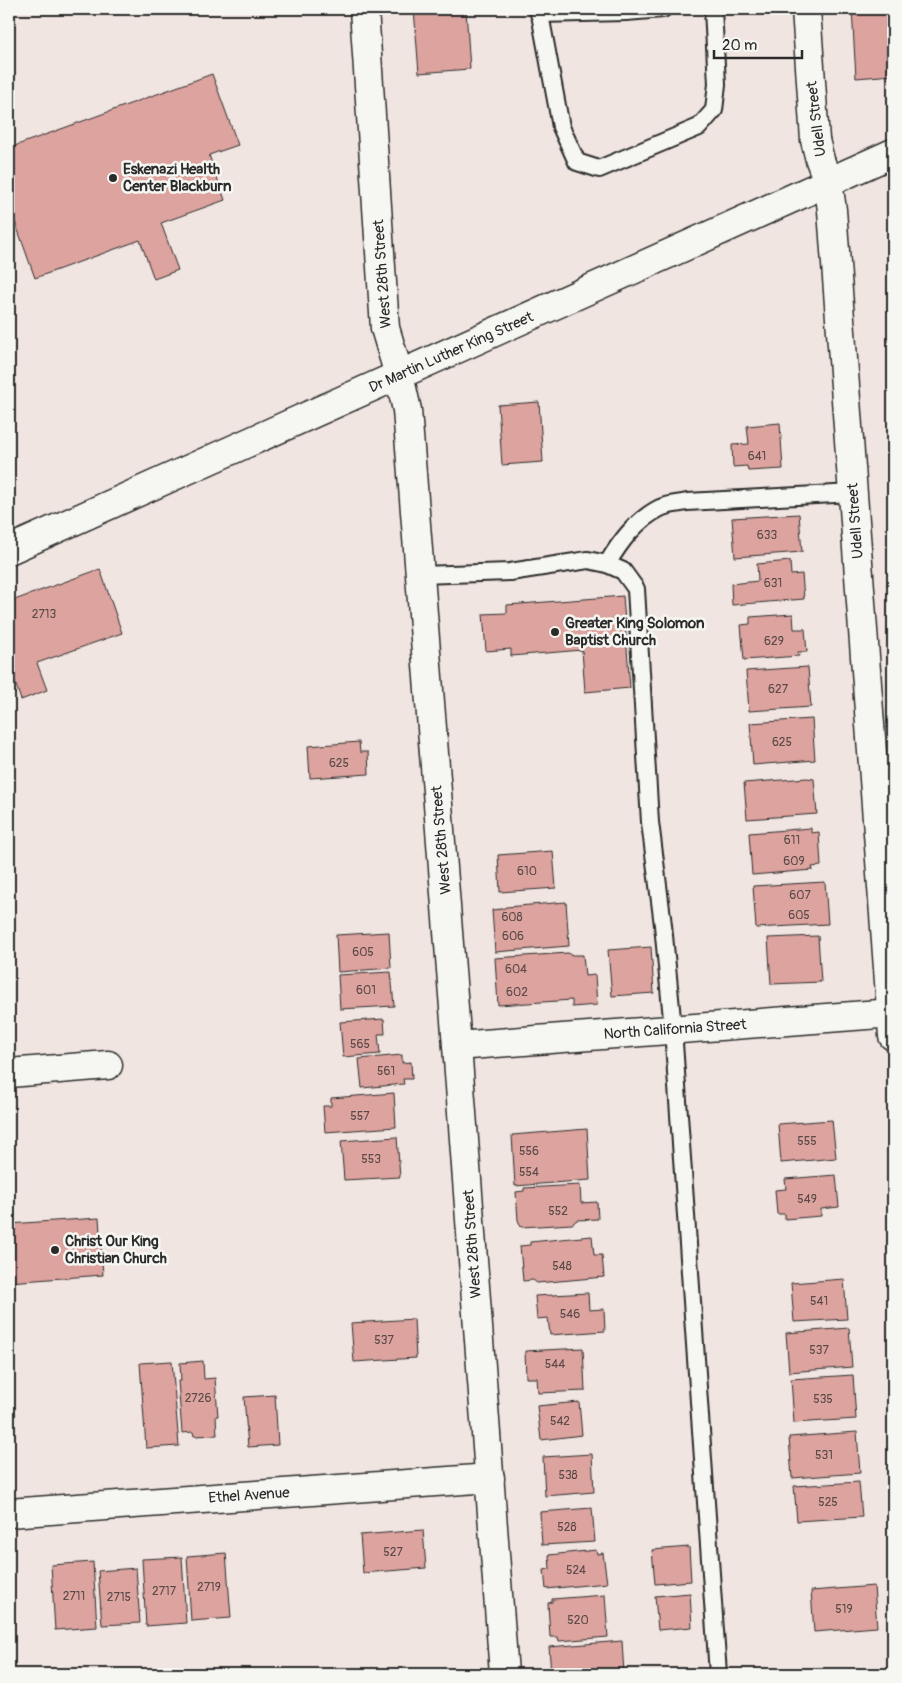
<svg xmlns="http://www.w3.org/2000/svg" width="902" height="1683" font-family="Pangolin,sans-serif">
<rect width="100%" height="100%" fill="#f1e5e1"/>
<filter id="ink" filterUnits="userSpaceOnUse"><feTurbulence type="fractalNoise" baseFrequency=".02" numOctaves="2"/><feDisplacementMap in="SourceGraphic" scale="10" xChannelSelector="R" yChannelSelector="G"/><feConvolveMatrix kernelMatrix="1 2 1 2 8 2 1 2 1" color-interpolation-filters="sRGB"/></filter>
<g filter="url(#ink)">
<g fill="#dda39e" stroke="#2b2b2b">
<path d="M414,9H466L470,69L419,73Z"/>
<path d="M852,9H893V75L856,78Z"/>
<path d="M212,74L238,145L209,155L225,200L161,223L178,270L154,279L140,240L35,278L9,205V148Z"/>
<path d="M539,402L543,462L502,465L498,405Z"/>
<path d="M780,423L783,469L748,471L747,466L733,467L732,445L749,444L747,426Z"/>
<path d="M799,514L802,552L735,557L732,518Z"/>
<path d="M790,561L791,575L802,574L804,599L732,605L731,584L758,581L757,564Z"/>
<path d="M100,569L122,633L37,663L47,690L21,700L9,665V602Z"/>
<path d="M623,596L630,688L585,692L582,650L511,656V649L486,651L483,614L507,613V605Z"/>
<path d="M793,614L794,629H805L807,652H798L799,656L744,660L741,625L750,624V617Z"/>
<path d="M808,667L811,707L749,711L746,671Z"/>
<path d="M812,719L815,760L753,765L750,723Z"/>
<path d="M359,742L360,752H368L369,774L310,778L308,746Z"/>
<path d="M807,778L814,779L817,814L747,819L744,783Z"/>
<path d="M811,828V833L819,832L821,866L812,867L813,870L752,875L749,833Z"/>
<path d="M553,851L556,888L500,892L498,855Z"/>
<path d="M825,882L828,924L756,928L753,886Z"/>
<path d="M566,902L569,946L495,952L492,910L502,909L506,907Z"/>
<path d="M389,932L391,968L338,972L336,935Z"/>
<path d="M818,936L821,982L771,984L768,938Z"/>
<path d="M651,947L654,993L612,996L608,950Z"/>
<path d="M568,953L572,955H583L585,976L595,975L597,1005L572,1007V1000L498,1005L495,958Z"/>
<path d="M391,972L394,1006L340,1009L338,975Z"/>
<path d="M384,1019L385,1034H378L380,1054L343,1057L340,1022Z"/>
<path d="M402,1055V1063L411,1062L412,1079H403L404,1084L362,1088L359,1059Z"/>
<path d="M394,1093L396,1127L325,1132L323,1106H331V1098Z"/>
<path d="M832,1120L836,1158L781,1163L778,1124Z"/>
<path d="M587,1129L590,1180L515,1186L512,1135Z"/>
<path d="M397,1137L400,1177L344,1180L341,1141Z"/>
<path d="M836,1175L839,1207L821,1209V1216L785,1219V1214H777L775,1190L786,1189L785,1179Z"/>
<path d="M580,1185L581,1203L597,1202L598,1219L577,1220L572,1224L521,1227L518,1220L516,1192L524,1191V1188Z"/>
<path d="M99,1218L103,1275L9,1282V1224Z"/>
<path d="M592,1236L594,1255H602L604,1277L537,1283L533,1280L523,1281L520,1246L530,1245V1242Z"/>
<path d="M844,1279L847,1319L794,1322L791,1283Z"/>
<path d="M588,1293L589,1310L604,1309L605,1331L550,1335L548,1318L537,1319L535,1296Z"/>
<path d="M414,1319L416,1358L354,1362L351,1323Z"/>
<path d="M849,1328L852,1367L789,1372L786,1333Z"/>
<path d="M583,1348L585,1391L538,1393L537,1378H526L525,1351Z"/>
<path d="M172,1361L179,1446L146,1448L140,1363Z"/>
<path d="M203,1361L204,1379L215,1378L218,1416H216L217,1435L194,1436L193,1432L182,1433L178,1381H181L180,1363Z"/>
<path d="M853,1375L856,1419L794,1423L791,1379Z"/>
<path d="M275,1395L278,1445L248,1447L244,1397Z"/>
<path d="M579,1402L582,1435L541,1440L537,1406Z"/>
<path d="M857,1432L860,1473L792,1478L789,1437Z"/>
<path d="M592,1454L594,1492L545,1496L543,1457Z"/>
<path d="M859,1482L862,1517L797,1521L794,1486Z"/>
<path d="M592,1508L595,1542L542,1545L540,1512Z"/>
<path d="M423,1530L426,1568L363,1573L360,1535Z"/>
<path d="M689,1547L691,1581L655,1584L652,1550Z"/>
<path d="M596,1550L597,1554L603,1553L607,1583L546,1589L544,1570L550,1569L549,1555Z"/>
<path d="M226,1553L231,1618L191,1621L187,1556Z"/>
<path d="M182,1557L186,1623L146,1626L142,1559Z"/>
<path d="M93,1562L97,1627L55,1630L51,1565Z"/>
<path d="M136,1568L140,1623L102,1625L98,1571Z"/>
<path d="M874,1586L877,1627L814,1632L811,1591Z"/>
<path d="M690,1593L692,1627L658,1630L655,1596Z"/>
<path d="M605,1595L608,1637L559,1641L558,1637H550L548,1603L552,1602V1599Z"/>
<path d="M622,1641L624,1674H551L549,1647Z"/>
</g>
<g fill="none" stroke-linecap="round" stroke-linejoin="round">
<defs>
<g id="service">
<path d="M539,9L561,127L577,162L599,169L699,127L714,110L717,84L713,9"/>
<path d="M539,14L626,12L663,9"/>
<path d="M607,564C620,542 636,520 660,508C668,504 678,504 687,502L853,493"/>
<path d="M420,575L510,572L588,560L607,564L623,571L636,589L650,822L663,925L673,1029L718,1674"/>
</g>
<g id="minor">
<path d="M364,9L385,328L399,375L407,410L457,1046L504,1674"/>
<path d="M806,9L815,140L820,160L828,182L832,210L893,1036"/>
<path d="M457,1046L893,1013"/>
<path d="M9,1073L108,1065"/>
<path d="M9,1513L490,1478"/>
</g>
<path id="primary" d="M9,550L893,153"/>
</defs>
<use href="#service" stroke="#2b2b2b" stroke-width="20"/>
<use href="#minor" stroke="#2b2b2b" stroke-width="31"/>
<use href="#primary" stroke="#2b2b2b" stroke-width="31"/>
<use href="#service" stroke="#f6f6f2" stroke-width="16"/>
<use href="#minor" stroke="#f6f6f2" stroke-width="28"/>
<use href="#primary" stroke="#f6f6f2" stroke-width="28"/>
</g>
</g>
<g fill="#2b2b2b" stroke="#f6f6f2" stroke-width="2">
<circle cx="113" cy="178" r="5"/>
<circle cx="555" cy="632" r="5"/>
<circle cx="55" cy="1250" r="5"/>
</g>
<g text-anchor="middle" stroke-width="5" stroke-linejoin="round" paint-order="stroke">
<g font-size="12" fill="#584948">
<text x="757" y="460">641</text>
<text x="767" y="539">633</text>
<text x="773" y="587">631</text>
<text x="44" y="618">2713</text>
<text x="774" y="645">629</text>
<text x="778" y="693">627</text>
<text x="782" y="746">625</text>
<text x="339" y="767">625</text>
<text x="792" y="844">611</text>
<text x="794" y="865">609</text>
<text x="527" y="875">610</text>
<text x="800" y="899">607</text>
<text x="799" y="919">605</text>
<text x="512" y="921">608</text>
<text x="513" y="940">606</text>
<text x="363" y="956">605</text>
<text x="516" y="973">604</text>
<text x="366" y="994">601</text>
<text x="517" y="996">602</text>
<text x="360" y="1048">565</text>
<text x="386" y="1075">561</text>
<text x="360" y="1120">557</text>
<text x="807" y="1145">555</text>
<text x="529" y="1155">556</text>
<text x="371" y="1163">553</text>
<text x="529" y="1176">554</text>
<text x="807" y="1203">549</text>
<text x="558" y="1215">552</text>
<text x="562" y="1270">548</text>
<text x="819" y="1305">541</text>
<text x="570" y="1318">546</text>
<text x="384" y="1344">537</text>
<text x="819" y="1354">537</text>
<text x="555" y="1368">544</text>
<text x="198" y="1402">2726</text>
<text x="823" y="1403">535</text>
<text x="560" y="1425">542</text>
<text x="824" y="1459">531</text>
<text x="568" y="1479">538</text>
<text x="828" y="1506">525</text>
<text x="567" y="1531">528</text>
<text x="393" y="1556">527</text>
<text x="576" y="1574">524</text>
<text x="209" y="1591">2719</text>
<text x="164" y="1595">2717</text>
<text x="74" y="1600">2711</text>
<text x="119" y="1601">2715</text>
<text x="844" y="1613">519</text>
<text x="578" y="1624">520</text>
</g>
<g font-size="15" fill="#2b2b2b" stroke="#f6f6f2">
<text transform="translate(816 119) rotate(-97)" y="5">Udell Street</text>
<text transform="translate(382 274) rotate(-94)" y="5">West 28th Street</text>
<text transform="translate(451 352) rotate(-24)" y="5">Dr Martin Luther King Street</text>
<text transform="translate(855 521) rotate(-94)" y="5">Udell Street</text>
<text transform="translate(441 840) rotate(-95)" y="5">West 28th Street</text>
<text transform="translate(675 1029) rotate(-4)" y="5">North California Street</text>
<text transform="translate(472 1244) rotate(-94)" y="5">West 28th Street</text>
<text transform="translate(249 1495) rotate(-4)" y="5">Ethel Avenue</text>
</g>
<g font-size="15" font-weight="bold" fill="#2b2b2b" stroke="#f6f6f2" text-anchor="start">
<text x="123" y="174">Eskenazi Health<tspan x="123" dy="17">Center Blackburn</tspan></text>
<text x="565" y="628">Greater King Solomon<tspan x="565" dy="17">Baptist Church</tspan></text>
<text x="65" y="1246">Christ Our King<tspan x="65" dy="17">Christian Church</tspan></text>
</g>
</g>
<rect width="902" height="1683" fill="none" stroke="#f6f6f2" stroke-width="30"/>
<rect x="15" y="15" width="872" height="1653" fill="none" stroke="#2b2b2b" stroke-width="2" filter="url(#ink)"/>
<path d="M714 50v8h88v-8" fill="none" stroke="#2b2b2b" stroke-width="2.5"/>
<text x="722" y="50" font-size="15" fill="#2b2b2b" stroke="#f6f6f2" stroke-width="4" paint-order="stroke">20 m</text>
</svg>
